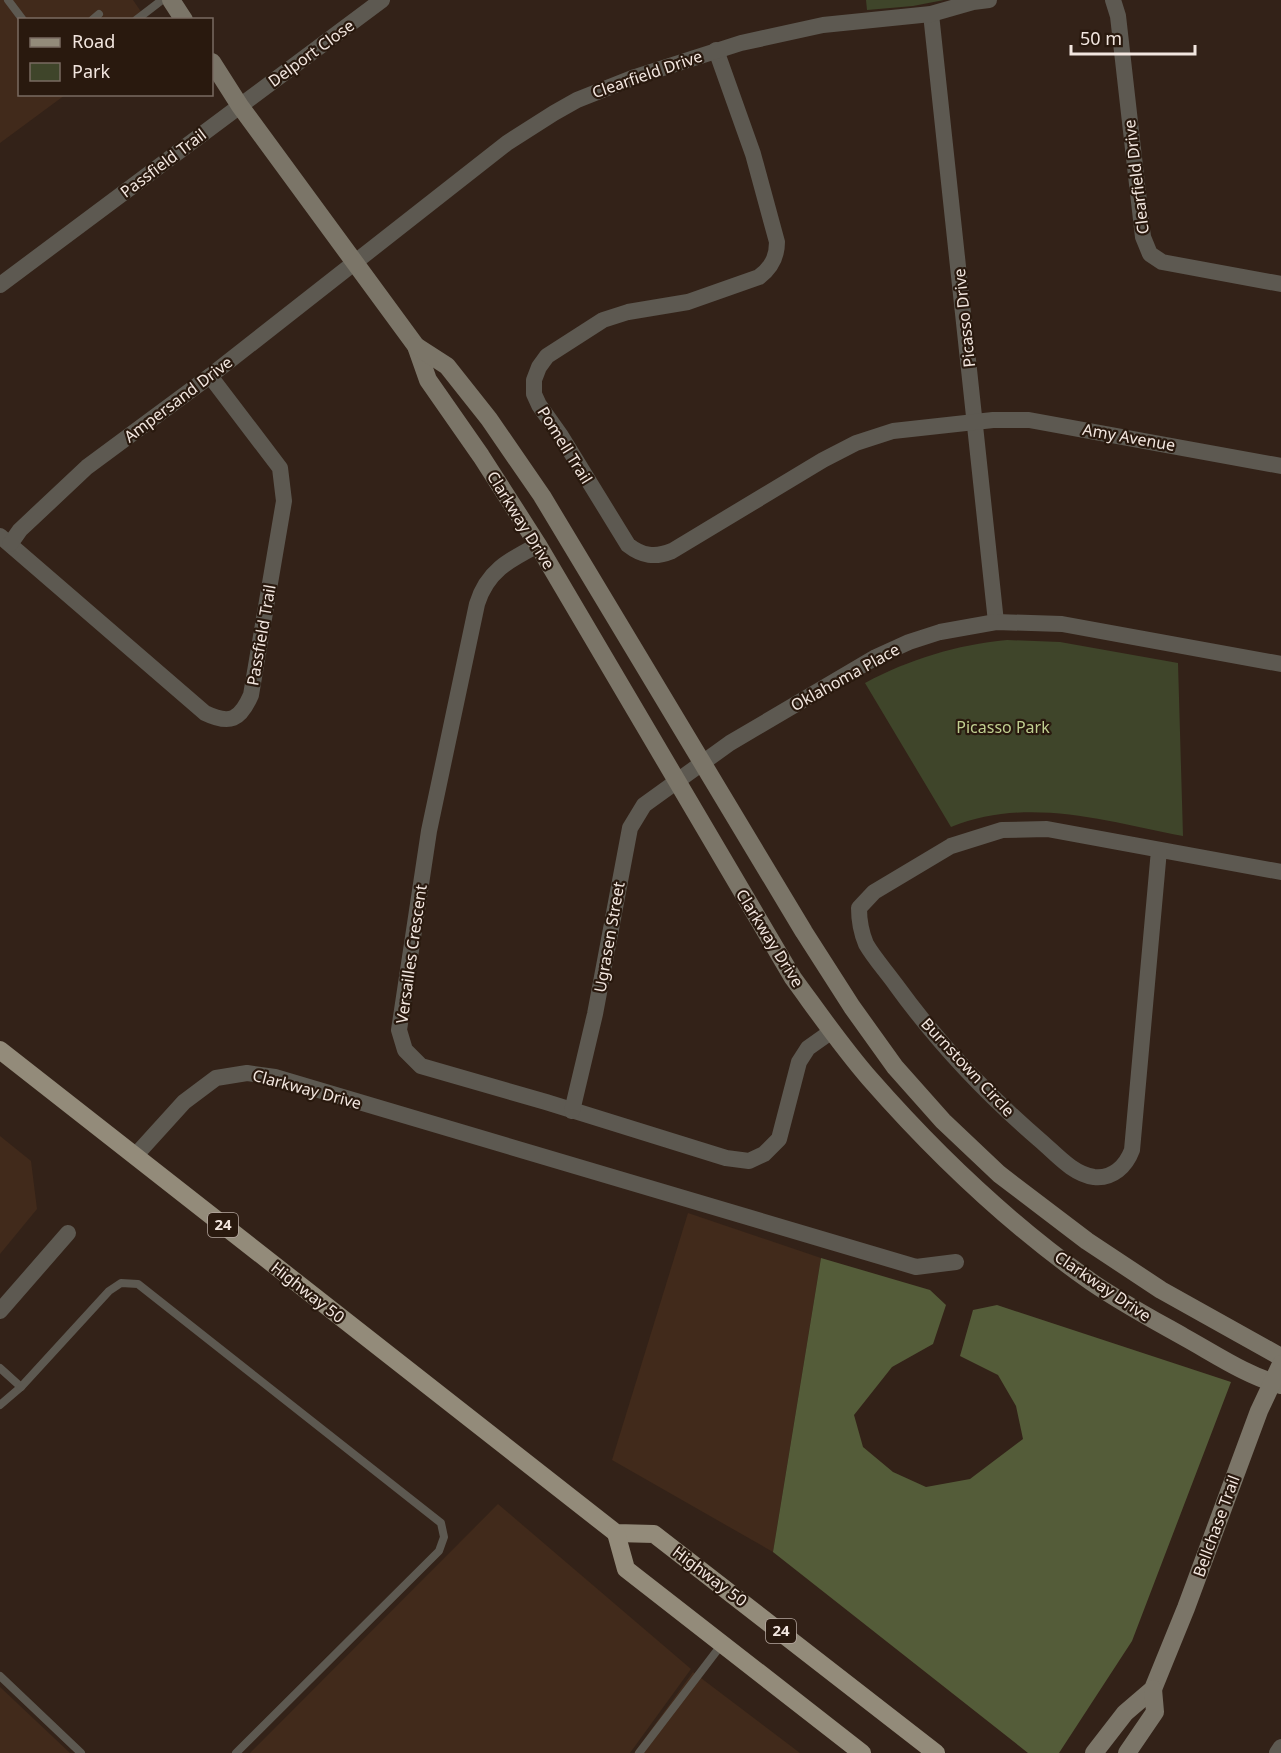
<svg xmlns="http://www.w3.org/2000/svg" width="1281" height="1753" font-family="'Noto Sans',sans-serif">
<rect width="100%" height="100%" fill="#332218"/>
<g fill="#412a1b">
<path d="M0,0H133L146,19L20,20V94L65,95L0,143Z"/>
<path d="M0,1136L31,1161L37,1209L0,1254Z"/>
<path d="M688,1213L821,1258L773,1552L612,1460Z"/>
<path d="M498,1504L691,1669L630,1753H250Z"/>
<path d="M693,1672L800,1753H634Z"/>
<path d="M0,1687L70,1753H0Z"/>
</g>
<g fill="#3f452a">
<path d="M866,0H944L913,6L867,10Z"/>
<path d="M1007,640L1060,642L1178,663L1183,836C1105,821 1028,796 951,827L865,683C910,659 956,645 1007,640Z"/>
</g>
<path fill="#545c39" d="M821,1258L930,1290L946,1305L933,1344L892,1367L854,1415L863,1447L893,1472L926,1487L970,1479L1023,1439L1016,1406L998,1375L960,1356L973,1310L997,1305L1231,1382L1132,1641L1059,1753H1028L773,1552Z"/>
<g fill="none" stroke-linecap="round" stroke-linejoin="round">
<g stroke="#5d5951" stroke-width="8">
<path d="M8,0L23,20"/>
<path d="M92,20L99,14"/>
<path d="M136,20L162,0"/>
<path d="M0,1368L21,1387L0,1405"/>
<path d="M21,1387L109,1291L121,1283L138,1284L441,1523L444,1537L439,1551L236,1753"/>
<path d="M0,1676L81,1753"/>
<path d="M639,1753L722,1644"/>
</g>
<g stroke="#5d5951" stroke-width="16">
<path d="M1113,0L1118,16L1143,237L1150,254L1162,262L1281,284"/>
<path d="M931,14L996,622"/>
<path d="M716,50L753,154L777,242C777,258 771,268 759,277L688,302L628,312L603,320L547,356L539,367L534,380V394L539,405L561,436L628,545C642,556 655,558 672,551L823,460L856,443L893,431L993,420H1029L1281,466"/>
<path d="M0,285L382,0"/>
<path d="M0,536L205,713C230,725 240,720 251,695L284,501L280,468L210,376"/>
<path d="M10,544L20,530L87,467L210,376L507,143L554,113L577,100L635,77L741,43L823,25L931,14L973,2L989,0"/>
<path d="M538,545C509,560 487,571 477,604L429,831L399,1030L405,1050L421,1066L546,1102L726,1158L749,1161L764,1154L779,1139L799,1062L808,1048L832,1031"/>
<path d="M1159,850L1132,1150C1126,1166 1113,1179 1094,1177C1073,1174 1057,1155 1042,1142C987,1095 938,1043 896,985C886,971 874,958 866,944C861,932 859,921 859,908L874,892L951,846L1002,830L1047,829L1281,872"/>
<path d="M572,1111L595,1014L630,828L644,805L730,743L876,657L909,642L940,632L996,622L1062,624L1281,664"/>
<path d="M135,1156L184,1102L216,1078L247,1073L275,1077L916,1267L956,1262"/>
<path d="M0,1311L68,1233"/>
<path d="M1277,1753L1281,1747"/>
</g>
<g stroke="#7b7568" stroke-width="18">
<path d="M171,0L184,20"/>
<path d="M212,62L240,106L416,346L428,380L481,456L538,545L793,978C818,1012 842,1047 870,1079C934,1152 1011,1225 1090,1281C1120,1302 1152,1319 1184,1337C1215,1354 1247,1376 1281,1385"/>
<path d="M416,346L447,366L489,419L542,496L804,932L852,1007L895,1067L943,1121L999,1174L1087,1241L1161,1290L1281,1357"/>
<path d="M1094,1753L1125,1713L1153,1689L1186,1608L1259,1411L1281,1364"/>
<path d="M1127,1753L1155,1712L1153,1689"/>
</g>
<g stroke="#938b7a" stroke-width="18">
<path d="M0,1050L616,1533L654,1534L936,1753"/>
<path d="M616,1533L626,1569L862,1753"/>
</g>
</g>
<g text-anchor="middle" stroke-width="4.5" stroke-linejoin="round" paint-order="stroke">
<g fill="#29190e" stroke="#b6a8a0" stroke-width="1.5">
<rect x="208" y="1213" width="30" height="24" rx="4.5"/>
<rect x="766" y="1619" width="30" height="24" rx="4.5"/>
</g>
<g font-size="15" font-weight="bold" fill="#f2e6df">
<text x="223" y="1230">24</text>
<text x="781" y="1636">24</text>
</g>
<g font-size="16" fill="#f2e6df" stroke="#29190e">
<text transform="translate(311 53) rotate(-36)" y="6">Delport Close</text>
<text transform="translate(647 74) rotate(-19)" y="6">Clearfield Drive</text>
<text transform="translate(163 163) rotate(-37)" y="6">Passfield Trail</text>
<text transform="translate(1136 177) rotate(-97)" y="6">Clearfield Drive</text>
<text transform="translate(964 318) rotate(-96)" y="6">Picasso Drive</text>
<text transform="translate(178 399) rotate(-37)" y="6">Ampersand Drive</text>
<text transform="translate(1129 437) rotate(10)" y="6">Amy Avenue</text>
<text transform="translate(565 445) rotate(58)" y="6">Pomell Trail</text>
<text transform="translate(521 520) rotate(58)" y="6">Clarkway Drive</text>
<text transform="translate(261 635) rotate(-80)" y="6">Passfield Trail</text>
<text transform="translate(845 677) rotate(-29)" y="6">Oklahoma Place</text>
<text transform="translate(609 937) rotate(-80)" y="6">Ugrasen Street</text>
<text transform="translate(770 938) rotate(58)" y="6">Clarkway Drive</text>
<text transform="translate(411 954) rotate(-82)" y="6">Versailles Crescent</text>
<text transform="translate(968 1067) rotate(47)" y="6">Burnstown Circle</text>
<text transform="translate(307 1089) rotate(15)" y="6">Clarkway Drive</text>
<text transform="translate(1103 1286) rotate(34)" y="6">Clarkway Drive</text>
<text transform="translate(308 1292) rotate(38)" y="6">Highway 50</text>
<text transform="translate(1216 1526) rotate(-70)" y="6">Bellchase Trail</text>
<text transform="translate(710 1576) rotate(37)" y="6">Highway 50</text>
</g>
<g font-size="16" fill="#c1d091" stroke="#29190e">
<text x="1003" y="733">Picasso Park</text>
</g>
</g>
<rect x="18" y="18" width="195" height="78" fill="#29190e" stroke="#796b62" stroke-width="1.5"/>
<rect x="30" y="38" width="30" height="9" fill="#938b7a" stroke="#796b62" stroke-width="1.5"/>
<text x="72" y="48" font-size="18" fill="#f2e6df">Road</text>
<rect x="30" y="63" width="30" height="18" fill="#3f452a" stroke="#796b62" stroke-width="1.5"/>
<text x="72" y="78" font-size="18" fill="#f2e6df">Park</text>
<path d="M1071 45v9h124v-9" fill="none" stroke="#f2e6df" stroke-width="3"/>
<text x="1080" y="45" font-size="18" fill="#f2e6df" stroke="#29190e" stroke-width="4.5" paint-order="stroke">50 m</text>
</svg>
